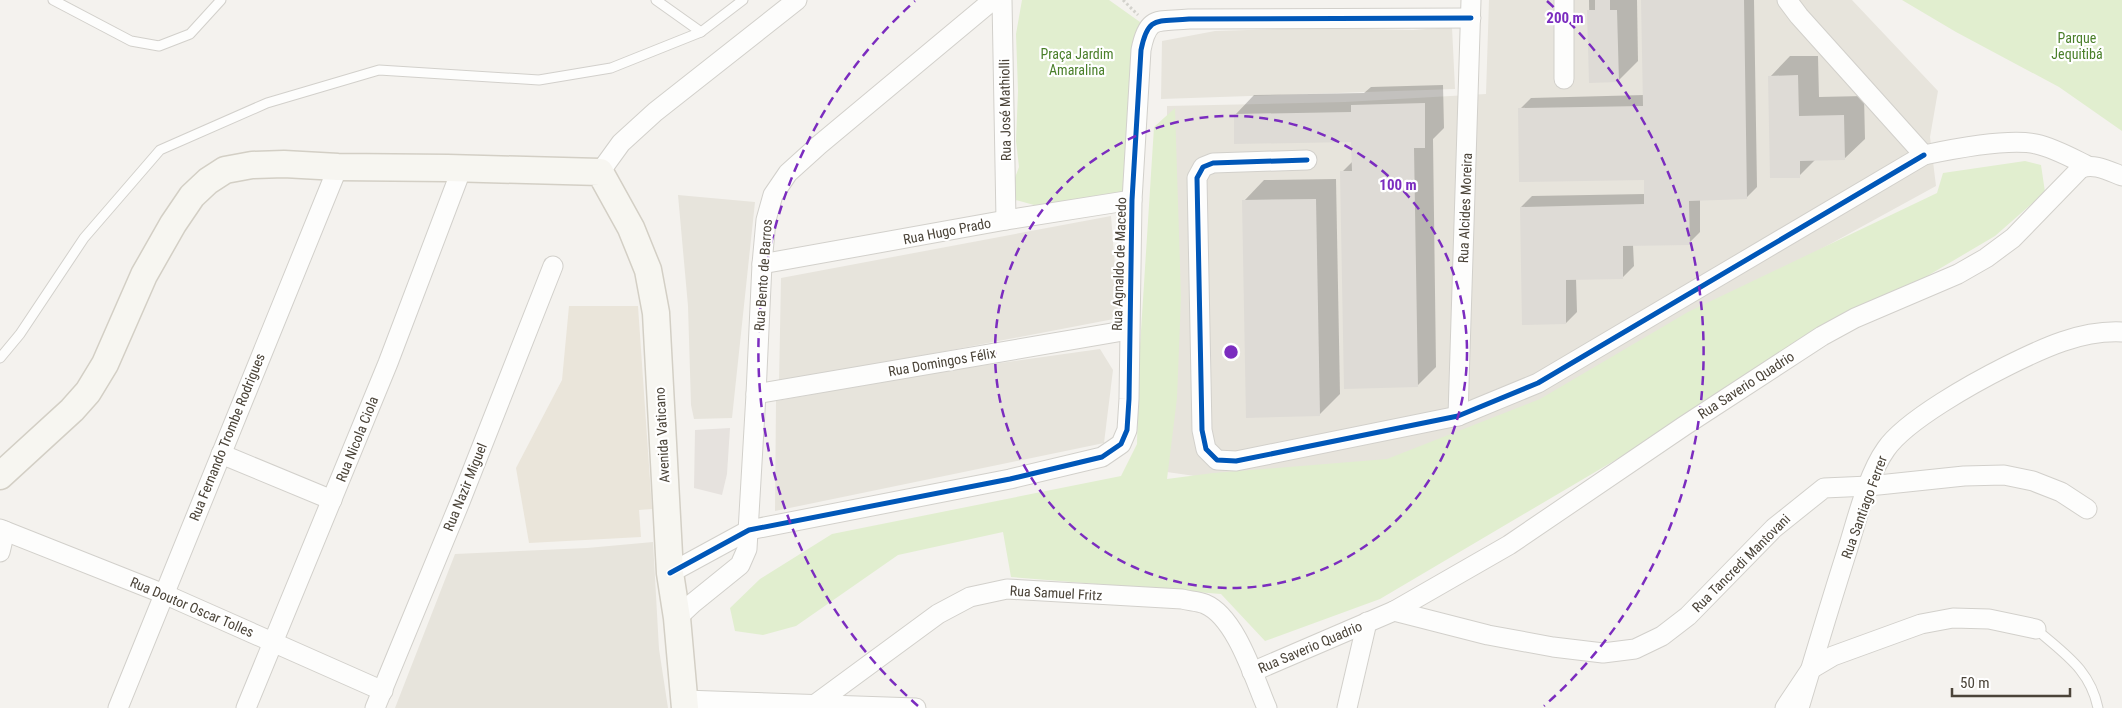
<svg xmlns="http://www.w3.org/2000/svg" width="2122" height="708" font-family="'Roboto Condensed',sans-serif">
<rect width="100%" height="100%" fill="#f4f2ee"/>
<g fill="#e7e4dc">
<path d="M1489,0H1852L1938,91L1930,137L1936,186L1768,278L1555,421L1308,492L1167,472V106L1345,102L1486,94Z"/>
<path d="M1452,27L1455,89L1161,99L1162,41L1215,31L1313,28L1413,30Z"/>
<path d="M678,195L755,202L732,418L694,419L691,405L688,306Z"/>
<path d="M1111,216L1119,318L779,383L781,278Z"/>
<path d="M1100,349L1113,370L1104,443L775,511L776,401L936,372Z"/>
<path d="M653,542L659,649L668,708H395L455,554L587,548Z"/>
</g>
<path fill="#e6e2de" d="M730,428L727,474L722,495L694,488L695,430Z"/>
<path fill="#eae5da" d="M569,306H638L652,509L639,510L641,537L529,543L516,468L562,380Z"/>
<g fill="#e1eecf">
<path d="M1022,0H1109L1140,22L1127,196L1072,203L1034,205L1012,199L1011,188L1019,167L1016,141L1018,91L1016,34Z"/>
<path d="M1902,0H2122V131L2059,87L1956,32Z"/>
<path d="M1175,108L1181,297L1177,398L1167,479L1213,473L1387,459L1540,399L1688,312L1937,193L1943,173L2025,161L2041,165L2045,192L1995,236L1380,599L1265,641L1221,594L1011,577L1003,532L898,555L796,626L763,635L735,631L730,608L760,579L832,534L1121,476L1137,444L1139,362L1154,127Z"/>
</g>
<g fill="#0003">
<path d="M1589,0H1637L1638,61L1618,81L1590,82Z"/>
<path d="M1642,0H1754L1757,187L1746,198L1700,199V232L1689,243L1633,245L1634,266L1623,277L1576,278L1577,312L1566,323L1521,207L1532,196L1645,194V179L1520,109L1531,98L1644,95Z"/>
<path d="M1790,56H1818L1819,97L1864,96L1865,139L1844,159H1816L1799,176L1770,77Z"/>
<path d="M1443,85L1444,128L1433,139L1436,367L1417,386L1342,172L1353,161L1352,141L1235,115L1254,95L1364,93L1371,87Z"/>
<path d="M1336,179L1340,394L1319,415L1244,201L1264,180Z"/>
</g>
<g fill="#dedbd6">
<path d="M1595,0H1610V10H1617L1619,82L1589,83L1587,10H1595Z"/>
<path d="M1641,0H1744L1747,199L1689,201L1690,245L1623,246V279L1566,280V324L1522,325L1520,207L1644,204V180L1519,182L1518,108L1643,106Z"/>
<path d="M1798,75L1799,116L1844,115L1845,160L1800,161V178H1770L1768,76Z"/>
<path d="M1425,103V148H1414L1418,387L1344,389L1340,171H1352L1351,142L1234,144V114L1351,112V105Z"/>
<path d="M1316,199L1320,416L1246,418L1242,200Z"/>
</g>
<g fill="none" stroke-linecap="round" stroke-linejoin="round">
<defs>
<g id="lane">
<path d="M53,0L131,41L159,46L190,34L221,0"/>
<path d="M656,0L701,32"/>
<path d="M0,358L20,334L84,238L160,150L267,103L379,70L539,80L611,68L701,32L743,0"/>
<path d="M2036,629C2064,654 2090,669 2098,708"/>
</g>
<g id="street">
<path d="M1002,0L1006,220"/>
<path d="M1564,0V79"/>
<path d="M1787,0L1799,16L1924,155C1953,149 2008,138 2036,144C2054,148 2070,157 2086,165"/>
<path d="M1307,160L1213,163L1203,167L1197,178L1202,430L1206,449L1217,460L1236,461L1458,416L1538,383L1924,155"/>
<path d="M600,172L621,143L655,112L797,0"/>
<path d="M762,264L1006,220L1132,200"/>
<path d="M756,394L1129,330"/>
<path d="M1458,416L1471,0"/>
<path d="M221,454L332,500"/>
<path d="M0,529L164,594L383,691"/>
<path d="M0,552L5,531"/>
<path d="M670,573L749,530L1010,479L1102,457L1121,444L1127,430L1129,399L1132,200L1141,50C1148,15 1157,22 1189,19L1471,18"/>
<path d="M1394,611L1488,635L1553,647L1603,653L1635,649L1662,636L1688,616L1774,528L1824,488L1869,486L1964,476L2004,475L2033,481L2061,492L2087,509"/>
<path d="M677,618L693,603L740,565L747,549L756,394L762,264L766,220L773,195L788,173L819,145L993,0"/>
<path d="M1252,672L1394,611L1509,545L1684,426L1822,336L1855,318L1958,274L1986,258L2013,238L2080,169C2092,162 2109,171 2122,176"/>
<path d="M684,700L916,708"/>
<path d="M817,703L938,614L970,597L1007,589L1182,599C1189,601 1198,601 1205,604C1236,617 1254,678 1267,708"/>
<path d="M118,708L338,167"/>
<path d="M246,708L388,363L462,168"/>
<path d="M375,708L460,502L553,266"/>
<path d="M1347,708L1367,622"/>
<path d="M1785,708L1811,669L1833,656L1921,624L1953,618L1989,619L2036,629"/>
<path d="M1799,708C1815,655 1831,601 1848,548C1857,519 1868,474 1886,449C1906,420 1975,382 2007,366C2043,348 2081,330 2122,332"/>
</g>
<path id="secondary" d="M0,476L72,410L88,392L105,364L144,275L173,224L192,196L208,181L225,170L252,165L284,164L338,167L448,168L600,172L631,228L648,270L656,313L670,573L677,618L685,708"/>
</defs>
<use href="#lane" stroke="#d2d0cb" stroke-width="11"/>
<use href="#street" stroke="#d2d0cb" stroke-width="21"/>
<use href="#secondary" stroke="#d3cfc5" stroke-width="29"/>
<path stroke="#d3d2cc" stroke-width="3" stroke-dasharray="2.5 2.5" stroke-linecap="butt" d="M1123,0L1138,15"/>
<use href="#lane" stroke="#fdfdfc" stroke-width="9"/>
<use href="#street" stroke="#fdfdfc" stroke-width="19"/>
<use href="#secondary" stroke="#f7f6f1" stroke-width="26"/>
<defs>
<g id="cycleway">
<path d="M1307,160L1213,163L1203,167L1197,178L1202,430L1206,449L1217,460L1236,461L1458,416L1538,383L1924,155"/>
<path d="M670,573L749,530L1010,479L1102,457L1121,444L1127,430L1129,399L1132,200L1141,50C1148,15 1157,22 1189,19L1471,18"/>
</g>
</defs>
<use href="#cycleway" stroke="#fff" stroke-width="8"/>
<use href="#cycleway" stroke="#0057b8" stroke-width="5"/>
</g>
<g fill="none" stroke="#7b2cbf" stroke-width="2.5" stroke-dasharray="9 6">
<circle cx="1231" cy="352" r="236"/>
<path d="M918 706A472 472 0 0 1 915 1M1547 1A472 472 0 0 1 1544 706"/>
</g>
<g text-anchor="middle" stroke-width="4.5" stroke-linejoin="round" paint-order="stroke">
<g font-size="14" fill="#4a7f2a" stroke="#fff">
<text x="2077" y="43">Parque<tspan x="2077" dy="16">Jequitibá</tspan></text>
<text x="1077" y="59">Praça Jardim<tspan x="1077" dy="16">Amaralina</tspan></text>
</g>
<g font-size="14" fill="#4b4439" stroke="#fff">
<text transform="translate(1005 110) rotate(-91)" y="5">Rua José Mathiolli</text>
<text transform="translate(1465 208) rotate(-88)" y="5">Rua Alcides Moreira</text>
<text transform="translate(947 231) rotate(-11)" y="5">Rua Hugo Prado</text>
<text transform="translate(1119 264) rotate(-88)" y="5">Rua Agnaldo de Macedo</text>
<text transform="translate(763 275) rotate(-86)" y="5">Rua Bento de Barros</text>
<text transform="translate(942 362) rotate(-10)" y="5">Rua Domingos Félix</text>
<text transform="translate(1746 385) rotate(-33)" y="5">Rua Saverio Quadrio</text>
<text transform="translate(662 435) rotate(-93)" y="5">Avenida Vaticano</text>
<text transform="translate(227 437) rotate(-68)" y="5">Rua Fernando Trombe Rodrigues</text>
<text transform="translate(357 439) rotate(-68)" y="5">Rua Nicola Ciola</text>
<text transform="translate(465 487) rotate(-68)" y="5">Rua Nazir Miguel</text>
<text transform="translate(1864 507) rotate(-70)" y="5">Rua Santiago Ferrer</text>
<text transform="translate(1741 563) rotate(-45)" y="5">Rua Tancredi Mantovani</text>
<text transform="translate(1056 593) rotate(3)" y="5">Rua Samuel Fritz</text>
<text transform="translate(192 607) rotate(23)" y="5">Rua Doutor Oscar Tolles</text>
<text transform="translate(1310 647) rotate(-23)" y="5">Rua Saverio Quadrio</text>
</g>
</g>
<circle cx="1231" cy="352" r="8" fill="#7b2cbf" stroke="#fff" stroke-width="2.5"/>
<g font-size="15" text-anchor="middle" font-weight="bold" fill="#7b2cbf" stroke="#fff" stroke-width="4.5" stroke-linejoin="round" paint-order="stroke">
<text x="1565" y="23">200 m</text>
<text x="1398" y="190">100 m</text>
</g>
<path d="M1952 688v8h118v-8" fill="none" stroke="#4b4439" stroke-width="2.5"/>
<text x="1960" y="688" font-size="15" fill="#4b4439" stroke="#ffffff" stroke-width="4" paint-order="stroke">50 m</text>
</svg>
